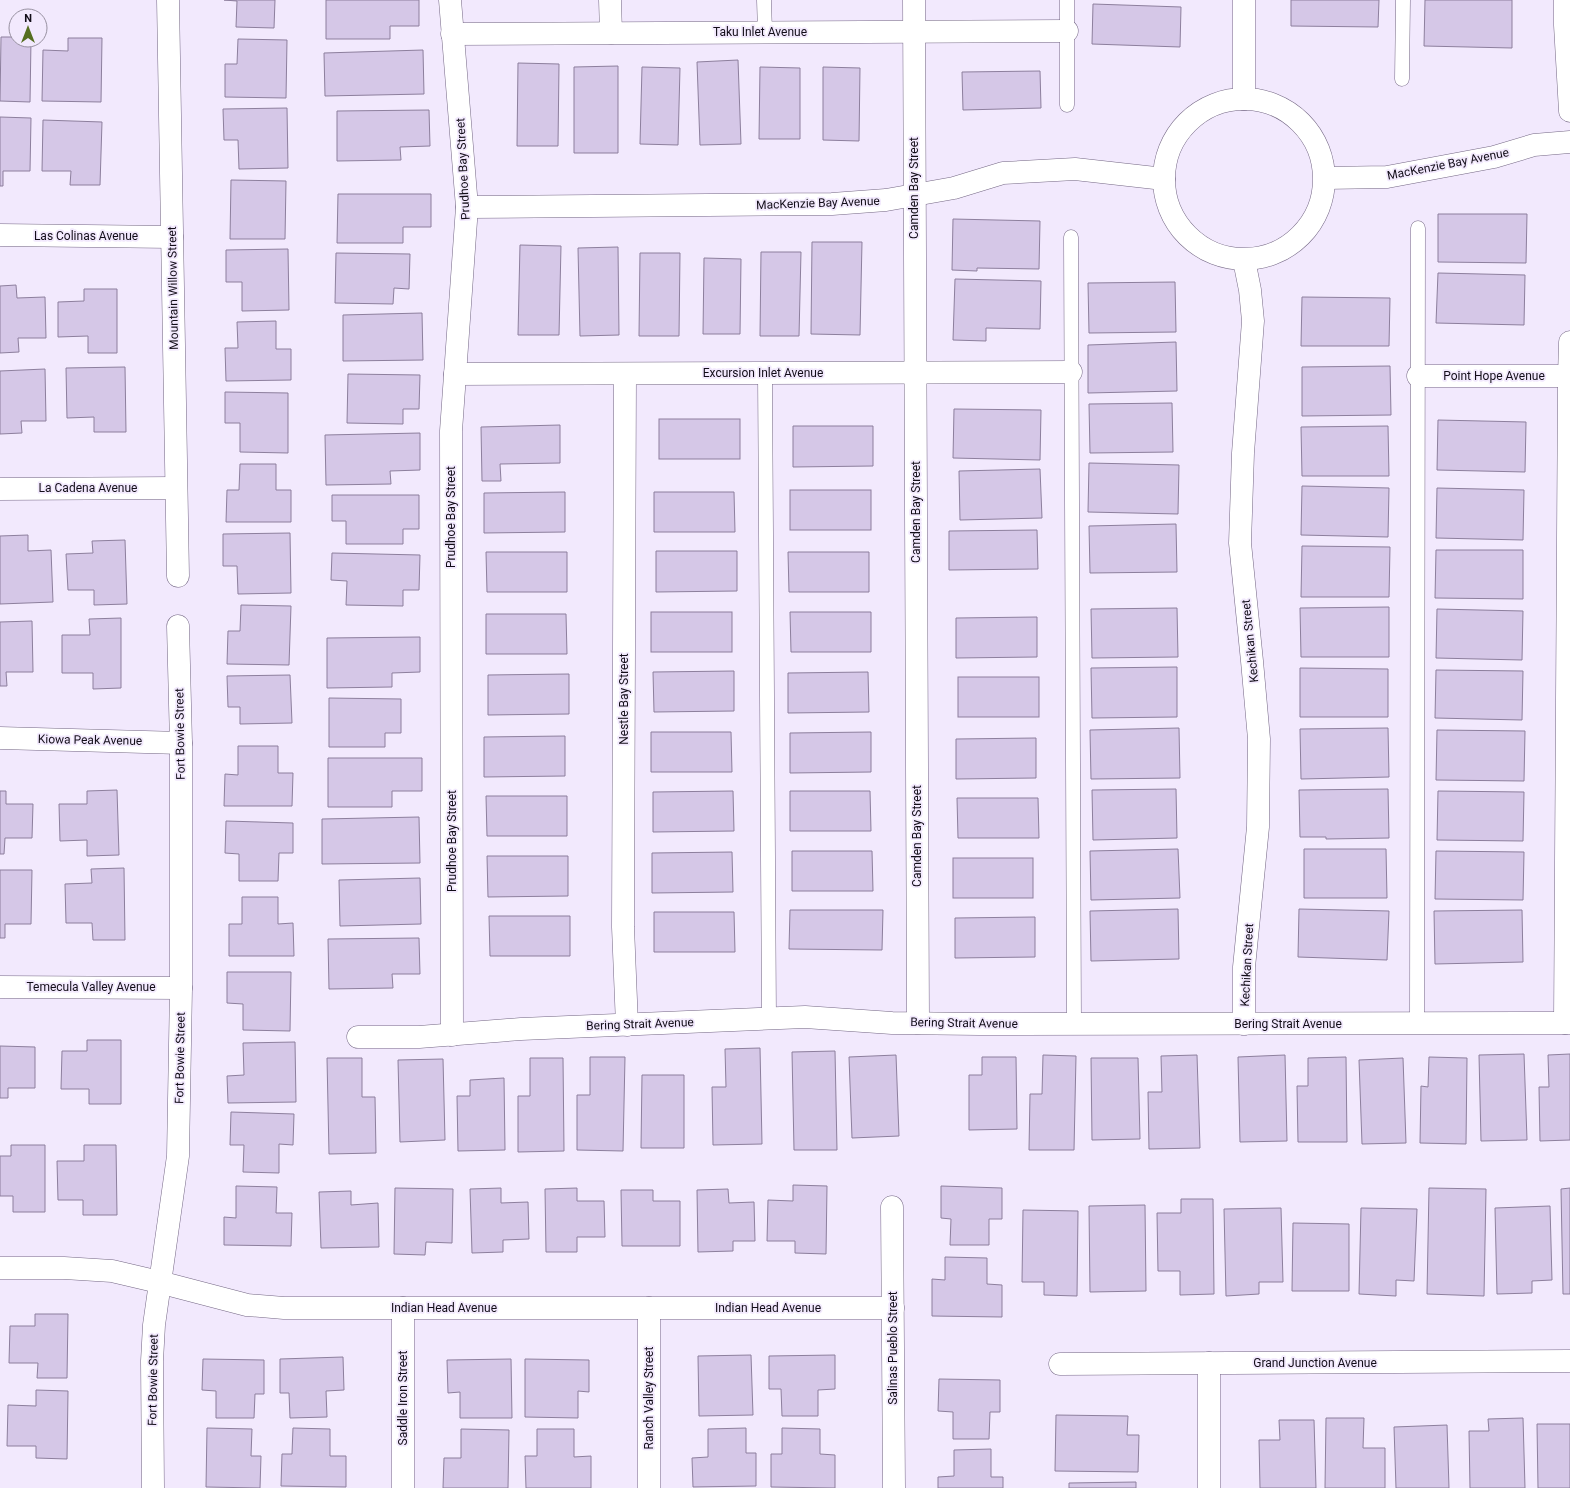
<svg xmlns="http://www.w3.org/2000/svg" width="1570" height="1488" font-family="Roboto,sans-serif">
<rect width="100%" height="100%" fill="#f2e9fd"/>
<g fill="#d5c7e7" stroke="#8d7f9d">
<path d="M224,0H275L274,28L236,27L237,1Z"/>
<path d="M326,0H419V26H390V39H326Z"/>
<path d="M1291,0H1379L1378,27L1291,26Z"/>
<path d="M1425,0H1512V48L1424,46Z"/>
<path d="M1093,4L1181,7L1180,47L1092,44Z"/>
<path d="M1,37H16V40H31L30,102L0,101Z"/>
<path d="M68,38H102L101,102L42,101L43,50L68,51Z"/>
<path d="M238,39L287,40L286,98L225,97V64H237Z"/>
<path d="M423,50L424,94L325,96L324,53Z"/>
<path d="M738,60L741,144L700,145L697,62Z"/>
<path d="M518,63L559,64L558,146H517Z"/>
<path d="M618,66V153H574V67Z"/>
<path d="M642,67L680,68L678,145L640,144Z"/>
<path d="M760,67L800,68V139H759Z"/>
<path d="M823,67L860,68L859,141L823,140Z"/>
<path d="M1040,71L1041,108L963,110L962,72Z"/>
<path d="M287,108L288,168L239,169L238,140H224L223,109Z"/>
<path d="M429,110L430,146L400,147L401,160L337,161V111Z"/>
<path d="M0,117L31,118L30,171H3V186H0Z"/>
<path d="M43,120L102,122L100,185H70L71,171H42Z"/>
<path d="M231,180L286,181L285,239H230Z"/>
<path d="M338,194H431V227H403V243H337Z"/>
<path d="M1438,214H1527L1526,263L1438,262Z"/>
<path d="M953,219L1040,221L1039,269L977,268V271L952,270Z"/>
<path d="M812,242H862L860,335L811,334Z"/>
<path d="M520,245L561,246L559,335H518Z"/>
<path d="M618,247L619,335L580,336L578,248Z"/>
<path d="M288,249L289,310L242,311V282H226V250Z"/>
<path d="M761,252H801L799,336H760Z"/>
<path d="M336,253L410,254L409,289L394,288L393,304L335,303Z"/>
<path d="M640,253H680L679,336H639Z"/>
<path d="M704,258L741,259L740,334H703Z"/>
<path d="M1438,273L1525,275L1524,325L1436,323Z"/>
<path d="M955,279L1041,281L1040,329L986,328V341L953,340Z"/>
<path d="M1175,282L1176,332L1089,333L1088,283Z"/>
<path d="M16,285L17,298L45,297L46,338H18L19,352L0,353V286Z"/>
<path d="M84,289H117V353H88V336L58,337V302L84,301Z"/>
<path d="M1302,297L1390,298L1389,346H1301Z"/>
<path d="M422,313L423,360L343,361V315Z"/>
<path d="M276,321V349H291V380L226,381L225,348H238L237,322Z"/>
<path d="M1176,342L1177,391L1088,393V345Z"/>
<path d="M1390,366L1391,415L1302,416V367Z"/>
<path d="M125,367L126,432H94V417L67,418L66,368Z"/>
<path d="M45,369L46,421H21L22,433L0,434V371Z"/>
<path d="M348,374L420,375L419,409H403V424L347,423Z"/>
<path d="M225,392L288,393V453L240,452V423H225Z"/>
<path d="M1172,403L1173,452L1090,453L1089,404Z"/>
<path d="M954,409L1041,410L1040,460L953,458Z"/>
<rect x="659" y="419" width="81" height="40"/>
<path d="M1438,420L1526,422L1525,472L1437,470Z"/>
<path d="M560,425V463L500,464L501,481H482L481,427Z"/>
<path d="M793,426H873V466L793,467Z"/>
<path d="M1388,426L1389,476H1302L1301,427Z"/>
<path d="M420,433V470L390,471L391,484L326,485L325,435Z"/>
<path d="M1089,463L1179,465L1178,514L1088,512Z"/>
<path d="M240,464H276V490H291V522H226L227,490H239Z"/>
<path d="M1040,469L1042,518L960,520L959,471Z"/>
<path d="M1302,486L1389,488L1388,537L1301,535Z"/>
<path d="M1437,488L1524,490L1523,540L1436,538Z"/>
<rect x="790" y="490" width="81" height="40"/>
<path d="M565,492V532L484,533V493Z"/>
<path d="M654,492H734L735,532H654Z"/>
<path d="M332,495H419V529H403V544H346V521H332Z"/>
<path d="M1176,524L1177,572L1090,573L1089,526Z"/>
<path d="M1037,530L1038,569L949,570V531Z"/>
<path d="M290,533L291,593L238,594L237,566H223V534Z"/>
<path d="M28,535V551L51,550L53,602L0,604V536Z"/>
<path d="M125,540L127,604L94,605V590H68L66,554L93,553L92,541Z"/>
<path d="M1302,546L1390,547L1389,597H1301Z"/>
<path d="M1436,550H1523V599L1435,598Z"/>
<path d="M656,551H737V591L656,592Z"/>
<path d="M486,552H567V592H487Z"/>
<path d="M788,552H869V592H789Z"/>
<path d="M332,553L420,555L419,590H403V606L346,605L347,581L331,580Z"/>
<path d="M241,605L291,606L289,665L227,664L228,631H240Z"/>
<path d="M1389,607V657H1301L1300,608Z"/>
<path d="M1177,608L1178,657L1092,658L1091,609Z"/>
<path d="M1437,609L1523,611L1522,660L1436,658Z"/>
<rect x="651" y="612" width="81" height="40"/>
<path d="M790,612H871V652H791Z"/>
<path d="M486,614H566L567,654H486Z"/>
<path d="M1037,617V657L956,658V618Z"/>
<path d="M121,618V688L93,689V673H62V635H90L89,619Z"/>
<path d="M32,621L33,672H6L7,686H0V622Z"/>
<path d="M420,637V672L392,673V687L327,688V638Z"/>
<path d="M1177,667V717L1092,718L1091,668Z"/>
<path d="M1300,668L1388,669V717H1300Z"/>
<path d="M1436,670L1523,671L1522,720L1435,718Z"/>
<path d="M734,671V711L654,712L653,672Z"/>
<path d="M868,672L869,712L788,713V673Z"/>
<path d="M569,674V714L488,715V675Z"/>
<path d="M290,675L292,723L240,724V707H228L227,676Z"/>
<rect x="958" y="677" width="81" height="40"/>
<path d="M329,698L401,699V733H385V747H329Z"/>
<path d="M1179,728L1180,778L1091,779L1090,730Z"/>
<path d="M1388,728L1389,777L1301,779L1300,729Z"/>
<path d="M1437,730L1525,731L1524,781L1436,780Z"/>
<path d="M651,732H731L732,772H651Z"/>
<path d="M871,732V772L790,773V733Z"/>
<path d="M565,736V776L484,777V737Z"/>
<path d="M1036,738V778L956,779V739Z"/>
<path d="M238,746H278V773H293L292,806H224L225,774L238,775Z"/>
<path d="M328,758H422V791H392V807H328Z"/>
<path d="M1176,789L1177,838L1093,840L1092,790Z"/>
<path d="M1388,789L1389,838L1326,839V837H1300L1299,790Z"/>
<path d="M117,790L119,855L87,856V840L60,841L59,804H87V791Z"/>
<path d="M0,791H6V804H33L32,838H5L4,854H0Z"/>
<path d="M733,791L734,831L653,832V792Z"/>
<path d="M790,791H870L871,831H790Z"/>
<path d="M1438,791L1524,792L1523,841L1437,840Z"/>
<path d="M486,796H567V836H487Z"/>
<path d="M957,798H1038L1039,838H958Z"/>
<path d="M419,817L420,863L322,864V819Z"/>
<path d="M226,821L293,823V853H279L278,881H239V854L225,853Z"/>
<path d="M1178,849L1180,898L1091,900L1090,851Z"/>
<path d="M1304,849H1386L1387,898H1304Z"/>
<path d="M792,851H872L873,891H792Z"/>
<path d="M1436,851L1524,852L1523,900L1435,899Z"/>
<path d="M732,852L733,892L652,893V853Z"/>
<path d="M487,856H568V896L488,897Z"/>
<rect x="953" y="858" width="80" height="40"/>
<path d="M124,868L125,940H93L92,923H66L65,884L92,883L91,869Z"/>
<path d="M0,870H32L31,924H5V938H0Z"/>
<path d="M420,878L421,924L340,926L339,880Z"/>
<path d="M242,897H278V924L293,923L294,956H229V924H242Z"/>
<path d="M1178,909L1179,959L1091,961L1090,911Z"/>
<path d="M1299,909L1389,911L1387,960L1298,957Z"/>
<path d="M790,910H883L882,950L789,949Z"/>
<path d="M1522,910L1523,962L1435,964L1434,911Z"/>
<path d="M654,912H734L735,952H654Z"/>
<path d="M489,916H570V956H490Z"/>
<path d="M1035,917V957L955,958V918Z"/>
<path d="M419,938L420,974H392L393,988L329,989L328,939Z"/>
<path d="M227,972H291L290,1031L243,1030V1004L227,1003Z"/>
<path d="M87,1040H121V1104H89V1089H61L62,1051H87Z"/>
<path d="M295,1042L296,1102L228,1103L227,1076L244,1075L243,1043Z"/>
<path d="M0,1046L35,1047V1088H8V1098H0Z"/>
<path d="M760,1048L762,1144L713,1145L712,1087H726L725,1049Z"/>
<path d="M835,1051L837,1150H794L792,1052Z"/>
<path d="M1524,1054L1527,1140L1481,1141L1479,1055Z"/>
<path d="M1570,1054V1140L1540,1141L1539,1087H1549L1548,1055Z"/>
<path d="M896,1055L899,1136L852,1138L849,1057Z"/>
<path d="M1043,1055L1076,1056L1074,1150H1029L1030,1094H1042Z"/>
<path d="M1197,1055L1200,1148L1149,1149L1148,1092H1162L1161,1056Z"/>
<path d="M1285,1055L1287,1141L1240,1142L1238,1057Z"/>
<path d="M590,1057H625L623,1151L577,1150V1095H590Z"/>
<path d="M982,1057H1016L1017,1129L969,1130V1075H982Z"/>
<path d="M1346,1057L1347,1142H1298L1297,1086H1308V1058Z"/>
<path d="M1429,1057L1467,1058L1466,1144L1420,1143L1421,1086L1428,1087Z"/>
<path d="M327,1058H362V1097H375L376,1153L329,1154Z"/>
<path d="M530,1058H563L564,1151L518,1152V1096H530Z"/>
<path d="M1091,1058H1138L1140,1139L1092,1140Z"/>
<path d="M1403,1058L1406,1143L1362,1144L1359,1060Z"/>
<path d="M443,1059L445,1140L400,1142L398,1060Z"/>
<path d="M642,1075H684V1148H641Z"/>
<path d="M504,1078L505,1150L458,1151L457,1096H470V1080Z"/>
<path d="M231,1112L294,1114L293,1145L279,1144V1173L243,1172L244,1145H230Z"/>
<path d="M11,1145H45V1212H13V1196H0V1156H11Z"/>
<path d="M84,1145H116L117,1215H83V1200H58L57,1161H84Z"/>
<path d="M793,1185L827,1186L826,1254L795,1253V1241H767L768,1200L793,1201Z"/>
<path d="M236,1186L277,1187L276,1213H292L291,1246L224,1245V1217L236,1218Z"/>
<path d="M941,1186L1002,1188V1219H989V1245H950L951,1219L941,1218Z"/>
<path d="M395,1188L453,1189L452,1243L426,1242L425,1255L394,1254Z"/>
<path d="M501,1188V1203L528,1202L529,1239L503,1240V1252L472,1253L470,1189Z"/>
<path d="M577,1188V1201H604L605,1237H577V1252H546L545,1189Z"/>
<path d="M1429,1188L1486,1189L1484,1296L1427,1294Z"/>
<path d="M1570,1188V1294H1563L1561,1189Z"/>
<path d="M728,1189L729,1203L754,1202L755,1241H733V1251L698,1252L697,1190Z"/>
<path d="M621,1190H653V1201H680V1246H622Z"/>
<path d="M351,1191V1205L378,1203L379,1247L321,1248L319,1192Z"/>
<path d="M1181,1199H1213L1214,1294L1180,1295V1271H1158L1157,1213H1181Z"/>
<path d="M1145,1205L1146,1291L1090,1292L1089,1206Z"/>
<path d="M1550,1206L1552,1280L1532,1281V1293L1497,1294L1495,1208Z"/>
<path d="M1281,1208L1283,1282H1259V1294L1226,1296L1224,1209Z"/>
<path d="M1361,1208L1417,1209L1414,1281L1396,1280V1296L1359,1294Z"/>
<path d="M1023,1210L1078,1211L1077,1296L1044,1295V1282H1022Z"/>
<path d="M1293,1223L1349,1224V1291H1292Z"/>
<path d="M945,1257L987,1258V1284L1002,1285V1317L932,1316V1279L945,1280Z"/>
<path d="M35,1314H68L67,1378H37L38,1363H9L10,1326H35Z"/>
<path d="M751,1355L753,1415L699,1416L698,1356Z"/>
<path d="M835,1355V1389L818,1390V1416H782L781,1389H769V1356Z"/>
<path d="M343,1357L344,1390L326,1391L327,1417L290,1418L289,1393H280V1359Z"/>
<path d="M203,1359L264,1360V1394H255L254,1418H216V1391L202,1390Z"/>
<path d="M511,1359L512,1418H460V1392L448,1393L447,1360Z"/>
<path d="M525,1359L589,1360V1392L578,1391V1418L525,1417Z"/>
<path d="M939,1379L1000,1380V1412H990L989,1439H953V1412L938,1411Z"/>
<path d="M36,1390L68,1391L67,1459L36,1458V1446H7L8,1405L36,1406Z"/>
<path d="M1056,1415L1128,1416L1127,1435H1139L1138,1472L1055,1471Z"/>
<path d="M1326,1418H1364L1363,1448H1385V1488H1325Z"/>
<path d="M1523,1418L1525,1488H1470L1469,1431H1489L1488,1419Z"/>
<path d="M1279,1420H1314L1316,1488H1260L1259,1440H1280Z"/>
<path d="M1537,1424H1570V1488H1538Z"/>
<path d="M1447,1425L1449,1488H1396L1394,1427Z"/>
<path d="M207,1428L252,1429L251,1456H261L260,1488L206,1487Z"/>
<path d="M293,1428L330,1429V1456H346V1487L281,1486L282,1454H292Z"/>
<path d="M746,1428V1453H756V1486L693,1487L692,1458L708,1457V1429Z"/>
<path d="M782,1428L820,1429V1454L835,1455V1488L771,1487V1454H782Z"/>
<path d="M461,1429L509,1430L508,1488H443L444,1458H461Z"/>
<path d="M537,1429H574V1457L591,1456V1488H526L525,1456H537Z"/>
<path d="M991,1449V1477H1003V1488H938V1477L954,1476V1450Z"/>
<path d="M1136,1482V1488H1069V1483Z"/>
</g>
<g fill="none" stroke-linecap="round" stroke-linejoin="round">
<defs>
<g id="service">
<path d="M764,0L765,32"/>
<path d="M1067,0V105"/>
<path d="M1402,79L1403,0"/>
<path d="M1071,237L1074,1024"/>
<path d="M765,373L769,1019"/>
<path d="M1417,1024L1418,228"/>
</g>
<g id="minor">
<path d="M168,0L178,576"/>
<path d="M450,0L467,207L451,431L452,1035"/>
<path d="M610,0L611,33"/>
<path d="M914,0L918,1023"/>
<path d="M1244,0V99"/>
<path d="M1565,0V25L1570,111"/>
<path d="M452,34L1067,31"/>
<circle cx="1244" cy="179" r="80"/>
<path d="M1325,178L1387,177L1494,157L1534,145L1570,142"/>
<path d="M467,207L832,204L886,200L954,188L1003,173L1075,169L1164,179"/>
<path d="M0,235L172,237"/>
<path d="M1244,260L1250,290L1253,321L1243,453L1240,543L1252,661L1259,739L1258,827L1244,967V1024"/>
<path d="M455,374L1071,372"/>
<path d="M625,374L623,927L627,1025"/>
<path d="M1418,376H1570"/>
<path d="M0,489L176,488"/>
<path d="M0,738L181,743"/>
<path d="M0,987L181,988"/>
<path d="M1565,1023L1569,376L1570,342"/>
<path d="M358,1037H419L521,1029L805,1017L892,1023L979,1024L1570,1023"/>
<path d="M892,1207L894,1488"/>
<path d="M0,1268H64L112,1271L159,1282L247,1305L284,1308H893"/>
<path d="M403,1308V1488"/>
<path d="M649,1308V1488"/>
<path d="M1209,1363V1488"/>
<path d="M1060,1364L1570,1361"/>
<path d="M153,1488L152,1361L154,1325L178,1156L181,988V743L178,626"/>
</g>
</defs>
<use href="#service" stroke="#746784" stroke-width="15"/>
<use href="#minor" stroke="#746784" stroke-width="23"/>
<use href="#service" stroke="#fff" stroke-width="14"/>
<use href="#minor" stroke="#fff" stroke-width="22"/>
</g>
<g text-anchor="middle" stroke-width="3.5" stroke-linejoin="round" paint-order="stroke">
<g font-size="12" fill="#120d18" stroke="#f2e9fd">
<text x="760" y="36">Taku Inlet Avenue</text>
<text transform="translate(1448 164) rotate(-11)" y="4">MacKenzie Bay Avenue</text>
<text transform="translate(463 169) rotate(-93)" y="4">Prudhoe Bay Street</text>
<text transform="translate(914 188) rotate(-90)" y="4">Camden Bay Street</text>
<text transform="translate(818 203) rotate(-2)" y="4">MacKenzie Bay Avenue</text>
<text x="86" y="240">Las Colinas Avenue</text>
<text transform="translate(173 288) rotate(-91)" y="4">Mountain Willow Street</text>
<text x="763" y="377">Excursion Inlet Avenue</text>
<text x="1494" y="380">Point Hope Avenue</text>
<text x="88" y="492">La Cadena Avenue</text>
<text transform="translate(916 512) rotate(-90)" y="4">Camden Bay Street</text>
<text transform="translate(451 517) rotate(-90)" y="4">Prudhoe Bay Street</text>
<text transform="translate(1250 641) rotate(-96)" y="4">Kechikan Street</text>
<text transform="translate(624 699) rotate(-90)" y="4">Nestle Bay Street</text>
<text transform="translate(180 734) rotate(-91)" y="4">Fort Bowie Street</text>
<text transform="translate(90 740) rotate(1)" y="4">Kiowa Peak Avenue</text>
<text transform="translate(917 836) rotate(-90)" y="4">Camden Bay Street</text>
<text transform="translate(452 841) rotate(-90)" y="4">Prudhoe Bay Street</text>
<text transform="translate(1247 965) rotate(-87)" y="4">Kechikan Street</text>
<text x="91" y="991">Temecula Valley Avenue</text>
<text transform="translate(964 1023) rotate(1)" y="4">Bering Strait Avenue</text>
<text transform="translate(640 1024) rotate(-2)" y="4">Bering Strait Avenue</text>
<text x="1288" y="1028">Bering Strait Avenue</text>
<text transform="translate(180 1058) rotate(-89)" y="4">Fort Bowie Street</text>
<text x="444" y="1312">Indian Head Avenue</text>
<text x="768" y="1312">Indian Head Avenue</text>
<text transform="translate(893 1348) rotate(-90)" y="4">Salinas Pueblo Street</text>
<text x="1315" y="1367">Grand Junction Avenue</text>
<text transform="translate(153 1380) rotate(-89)" y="4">Fort Bowie Street</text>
<text transform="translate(403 1398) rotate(-90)" y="4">Saddle Iron Street</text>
<text transform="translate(649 1398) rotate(-90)" y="4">Ranch Valley Street</text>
</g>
</g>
<g transform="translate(28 28)"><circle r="19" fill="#f2e9fd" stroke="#9891a1"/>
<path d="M0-3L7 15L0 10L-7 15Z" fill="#556e20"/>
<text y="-6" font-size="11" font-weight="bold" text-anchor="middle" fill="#120d18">N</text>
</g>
</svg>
